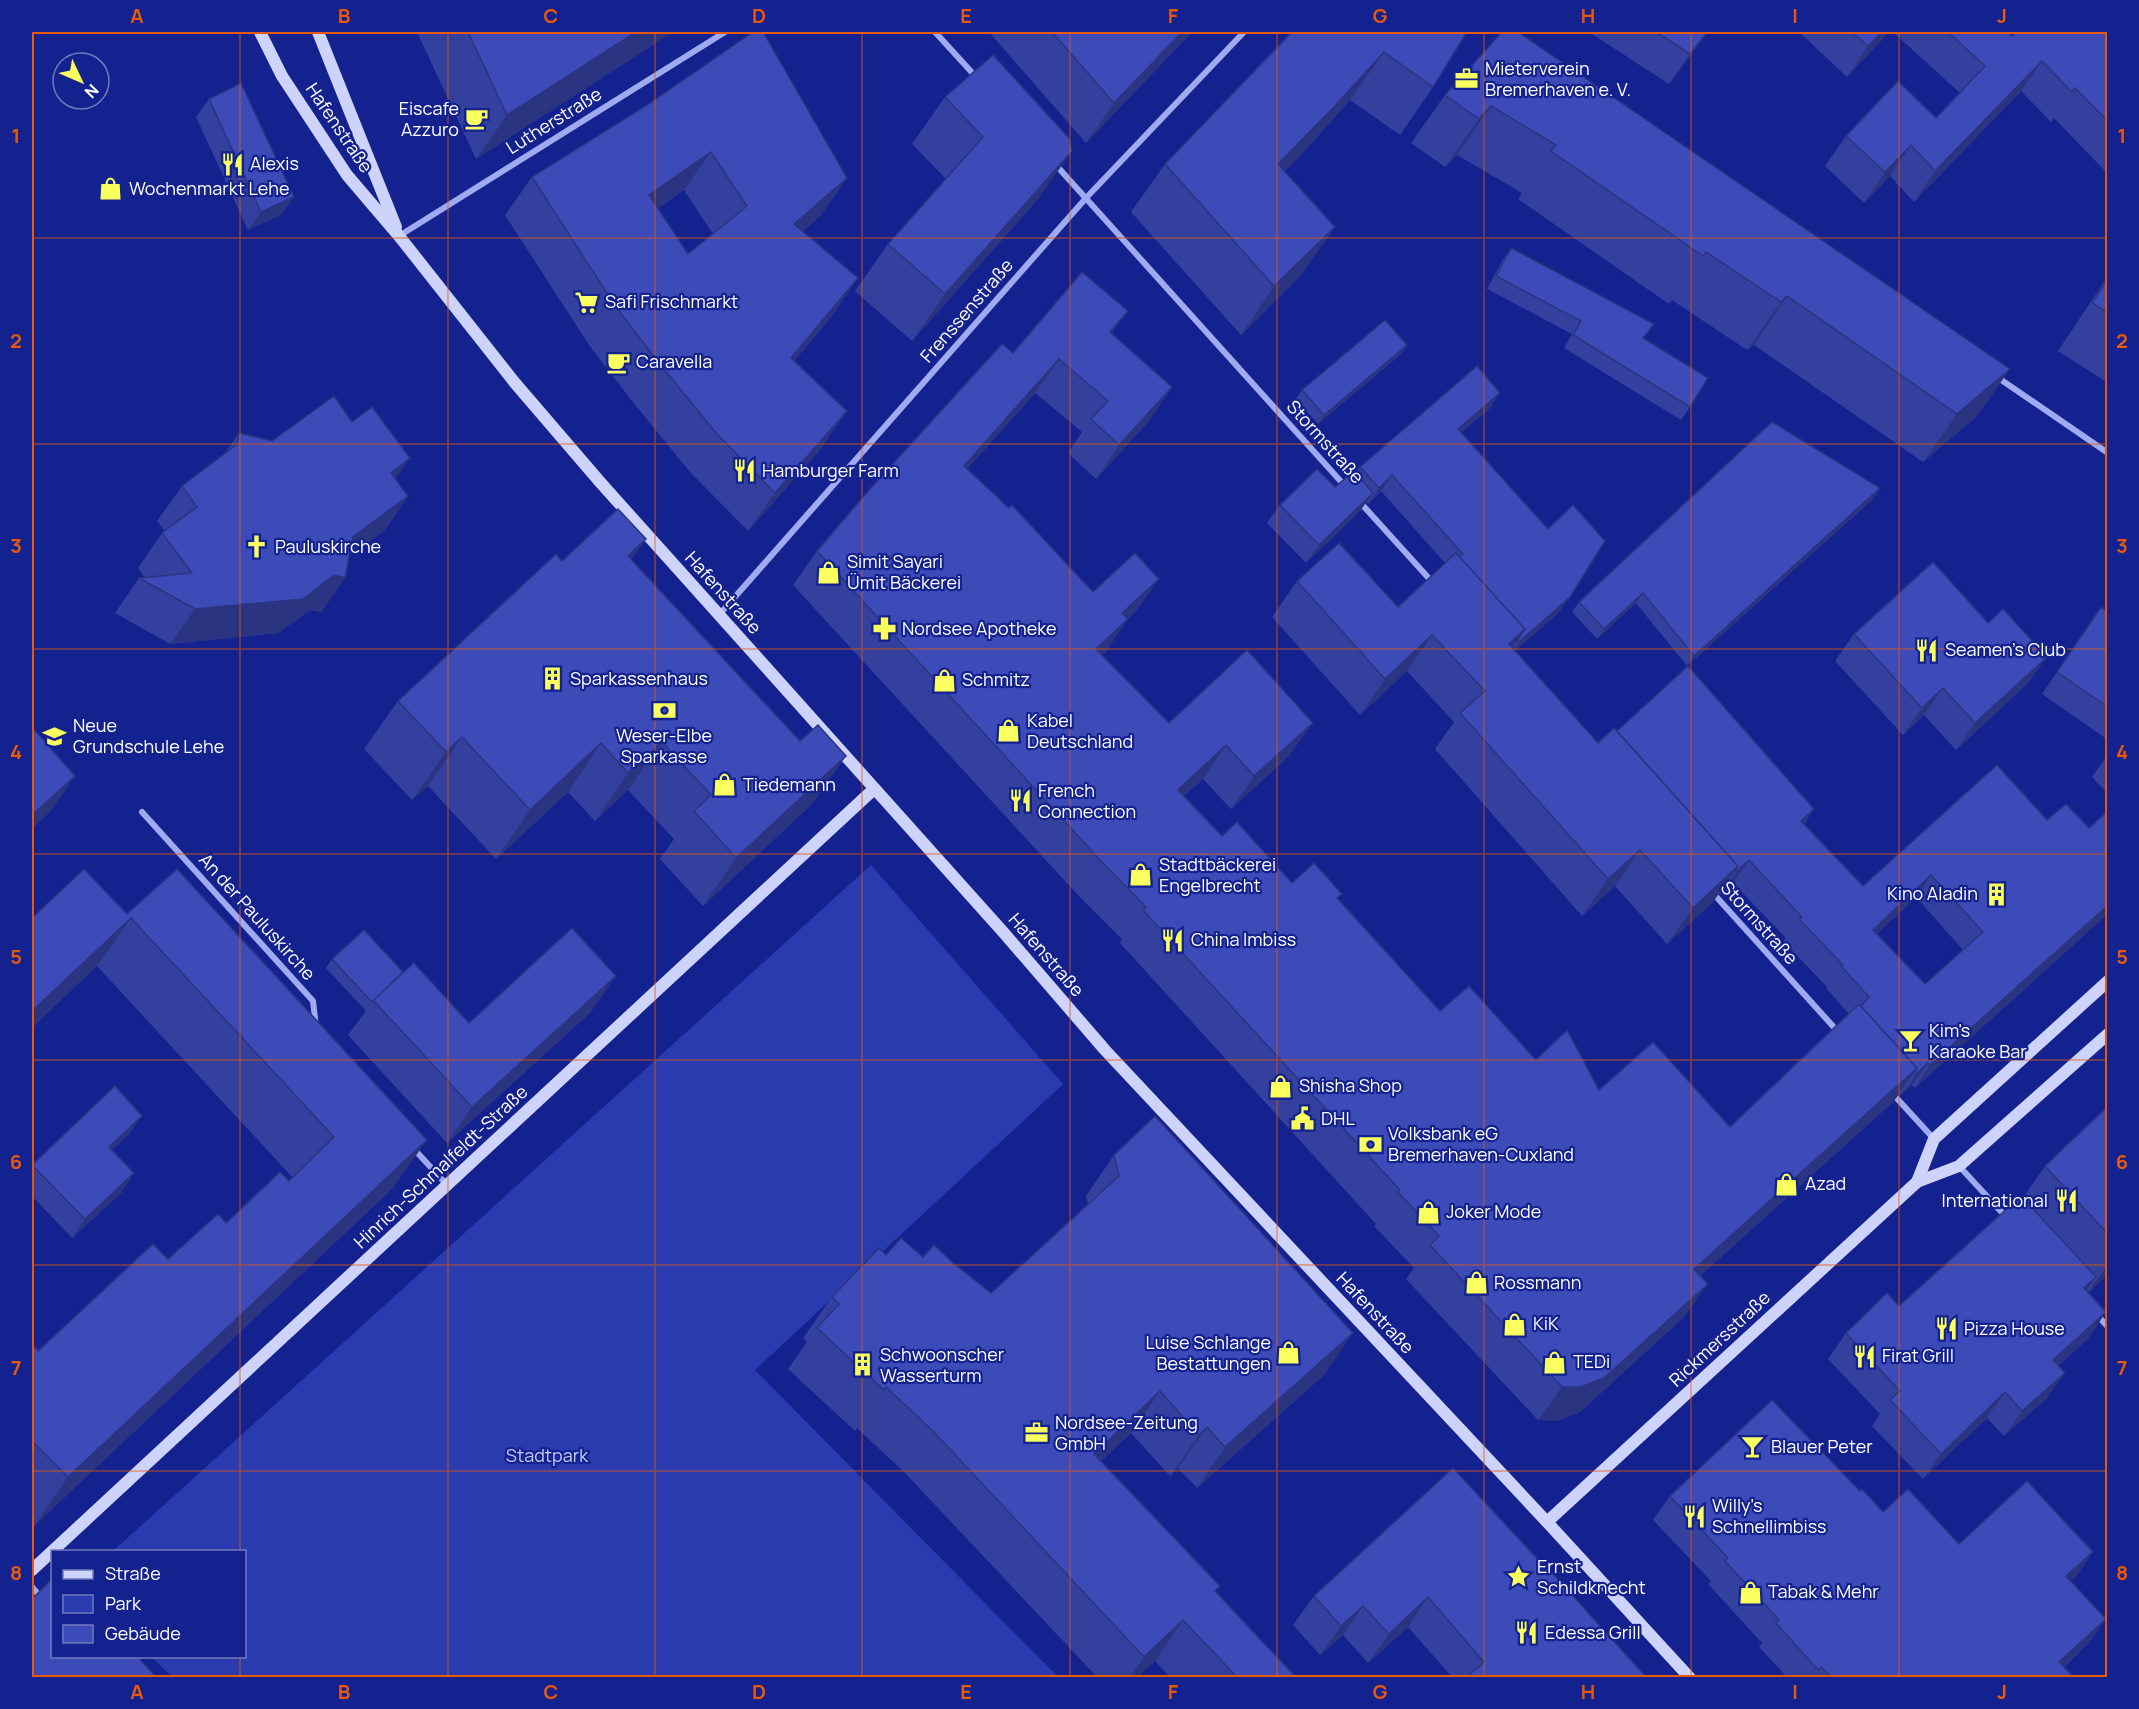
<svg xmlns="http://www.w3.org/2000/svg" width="2139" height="1709" font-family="Manrope,sans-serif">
<rect width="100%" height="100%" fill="#14228f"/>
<path fill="#2a3bb0" d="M871,865L1063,1084L755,1370L1058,1677H172L152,1657L244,1656V1552H112Z"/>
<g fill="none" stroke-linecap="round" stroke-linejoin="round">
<g stroke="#a0aaf1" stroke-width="6">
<path d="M935,32L977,78"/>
<path d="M1055,164L1345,486"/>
<path d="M399,236L725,32"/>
<path d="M1997,377L2108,453"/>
<path d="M1358,500L1434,584"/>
<path d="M719,615L1086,198L1244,32"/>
<path d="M142,812L313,1001L316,1027"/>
<path d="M1712,892L1840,1034"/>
<path d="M1892,1093L1934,1139"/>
<path d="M414,1149L447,1185"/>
<path d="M1959,1166L2007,1218"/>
<path d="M2098,1316L2108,1327"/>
<path d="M32,1587L52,1610"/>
</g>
<g stroke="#ced3fb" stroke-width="12">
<path d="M260,32L282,76L347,175L399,236L515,383L600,482L1004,933L1105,1050L1547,1522L1690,1678"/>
<path d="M318,32L396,227"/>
<path d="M1917,1182L1934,1139L2108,981"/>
<path d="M1547,1522L1917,1182L1959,1166L2108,1034"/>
<path d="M32,1570L874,789"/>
</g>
</g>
<g fill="#34409e" fill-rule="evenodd">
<path d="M417,32H673L476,159Z"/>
<path d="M989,32H1192L1086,143Z"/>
<path d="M1292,32H1467L1433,87L1400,135L1350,100L1301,155L1284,171L1335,227L1301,275L1241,335L1131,212L1165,164Z"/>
<path d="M1502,32L2010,369L1976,417L1923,462L1754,345L1747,350L1672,300L1669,304L1518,199L1522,193L1457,155L1445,167L1411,143L1445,95Z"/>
<path d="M1589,32H1708L1669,84Z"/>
<path d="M1799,32H1889L1847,77Z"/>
<path d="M1893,32H2008L2012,36L2108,32V174L2054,118L2051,122L2021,91L1914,202L1890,176L1864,203L1825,166L1846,136L1936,118L1960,93Z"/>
<path d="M945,97L1069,138L1039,198L912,341L855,291L888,244L946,179L912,144Z"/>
<path d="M209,99L281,215L248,230L196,117Z"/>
<path d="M647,105L847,178L820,216L803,231L858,278L831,317L794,361L820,450L748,531L690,472L632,401L589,345L505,215L532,177ZM684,190L713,234L688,254L658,208Z"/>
<path d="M1511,248L1644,339L1690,407L1681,420L1564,348L1572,334L1487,289L1502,261Z"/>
<path d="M2108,276V383L2058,351Z"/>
<path d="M1112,333L1172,387L1149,421L1096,479L1068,453L1082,432L1035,393L967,469L1093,592L1159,579L1135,612L1128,619L1102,655L1169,723L1289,756L1231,809L1203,779L1184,796L1222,836L1292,883L1338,899L1440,1011L1536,1060L1599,1090L1730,1127L1849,1014L1826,988L1827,987L1783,941L1786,938L1733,883L1720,895L1719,893L1713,902L1667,944L1615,886L1582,916L1435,749L1454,722L1407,671L1360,715L1272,617L1297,581L1398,607L1445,563L1381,491L1368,504L1366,502L1360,511L1306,563L1267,523L1280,505L1335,487L1355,473L1360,467L1500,393L1489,409L1461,432L1570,597L1558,613L1515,651L1598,743L1617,731L1814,809L1804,824L1863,886L1997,765L2101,920L1915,1088L1912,1085L1901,1095L1900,1093L1893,1102L1700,1276L1684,1317L1580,1412L1557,1421L1538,1420L1406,1279L1414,1268L1374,1226L1376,1224L1120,943L1122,939L1077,894L793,585L817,551L1013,353ZM1916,897L1963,950L1925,984L1877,934Z"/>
<path d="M1407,345L1401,354L1318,424L1296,399L1302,390Z"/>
<path d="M239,433L396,479L408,496L384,531L349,556L345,578L321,612L310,610L278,633L170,644L115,613L139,578H145L138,568L162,533L165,531L157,521L182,486L225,453Z"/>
<path d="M1880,488L1873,499L1687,666L1636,603L1597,639L1572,612L1579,602Z"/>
<path d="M631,560L812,804L703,906L660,859L674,839L628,790L595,821L568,792L496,859L428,786L412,800L364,749L398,701L562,561Z"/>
<path d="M2101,607L2108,612V740L2042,694Z"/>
<path d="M1854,634L2028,683L1956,750L1924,715L1903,735L1835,661Z"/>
<path d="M2108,754V794L2092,777Z"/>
<path d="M84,869L393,1188L34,1526L32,1523V1344L38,1351L168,1259L226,1223L289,1181L293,1178L97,966Z"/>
<path d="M332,959L403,972L469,1023L591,1012L447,1143L348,1035L366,1011L326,968Z"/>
<path d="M115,1086L129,1134L112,1150L122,1192L72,1238L32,1196V1165Z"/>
<path d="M2108,1106V1274L2088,1293L2089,1338L2058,1365L2047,1398L2004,1436L1987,1418L1923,1479L1872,1426L1880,1414L1828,1359L1846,1333L1899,1306L2023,1198L2045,1166Z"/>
<path d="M1114,1155L1325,1374L1197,1488L1178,1468L1170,1476L1131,1433L1101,1461L1216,1592L1296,1677H1170L1155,1661L1137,1677H1097L905,1473L857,1428L855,1431L788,1369L807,1342L803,1338L832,1297L886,1255L923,1257L952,1262L991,1293L1088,1204L1086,1196Z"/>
<path d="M1453,1468L1646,1677H1452L1408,1627L1368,1663L1343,1635L1320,1655L1293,1625L1314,1596Z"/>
<path d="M1860,1491L1883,1512L1959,1544L2093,1552L2077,1575L2070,1581L2106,1619L2089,1643L2064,1667L2074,1677H1787L1759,1647L1762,1643L1708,1584L1711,1581L1653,1520L1670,1496Z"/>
</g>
<g fill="#2b3481">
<path d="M636,32H673L476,159L507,115Z"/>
<path d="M1182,32H1192L1086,143L1114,103Z"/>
<path d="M1707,32H1708L1669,84L1690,54Z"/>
<path d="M1882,32H1889L1847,77L1868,46Z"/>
<path d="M1384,52L1350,100L1301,155L1244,213L1278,164Z"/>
<path d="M2042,61L2021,91L1914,202L1935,171Z"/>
<path d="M1491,106L1457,155L1445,167L1479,119Z"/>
<path d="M1911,145L1890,176L1864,203L1885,172Z"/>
<path d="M1072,151L1039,198L912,341L945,294Z"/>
<path d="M711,152L684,190L622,234L649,195Z"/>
<path d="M847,178L820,216L768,263L794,224Z"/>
<path d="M294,197L281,215L248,230L261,212Z"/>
<path d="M1335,227L1301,275L1241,335L1274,286Z"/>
<path d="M858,278L831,317L764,396L791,358Z"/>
<path d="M1787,296L1754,345L1747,350L1781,302Z"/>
<path d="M1128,311L1104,344L1110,332Z"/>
<path d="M1407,345L1401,354L1318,424L1324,415Z"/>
<path d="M1059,359L1035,393L940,499L964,466Z"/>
<path d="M2010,369L1976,417L1923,462L1957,414Z"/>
<path d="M1172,387L1149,421L1096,479L1119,445Z"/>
<path d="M1500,393L1489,409L1447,445L1458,429Z"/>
<path d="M847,411L820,450L748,531L775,493Z"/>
<path d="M410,458L386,493L391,473Z"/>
<path d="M1392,475L1381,491L1368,504L1379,488Z"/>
<path d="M1880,488L1873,499L1687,666L1694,656Z"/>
<path d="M1373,493L1360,511L1306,563L1319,545Z"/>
<path d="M408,496L384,531L329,571L353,537Z"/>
<path d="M646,539L612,587L628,556Z"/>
<path d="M334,575L345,578L321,612L310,610L278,633L170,644L195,609Z"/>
<path d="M1159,579L1135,612L1099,646L1122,613Z"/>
<path d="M1643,593L1636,603L1597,639L1604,629Z"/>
<path d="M1570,597L1558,613L1507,658L1519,642Z"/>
<path d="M1128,619L1105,653L1072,682L1096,649Z"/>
<path d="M1525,629L1500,665L1509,644Z"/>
<path d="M1432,635L1407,671L1360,715L1385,679Z"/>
<path d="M2047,657L2028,683L1956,750L1975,723Z"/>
<path d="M1943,688L1924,715L1903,735L1922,708Z"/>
<path d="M1313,723L1289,756L1231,809L1254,776Z"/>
<path d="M462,737L428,786L412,800L446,752Z"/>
<path d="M662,742L628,790L595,821L628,773Z"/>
<path d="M601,743L568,792L496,859L530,810Z"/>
<path d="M1226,745L1203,779L1155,823L1178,790Z"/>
<path d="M846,756L812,804L703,906L736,858Z"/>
<path d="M75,776L51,811L32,829V815Z"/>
<path d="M1814,809L1798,831L1801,821Z"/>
<path d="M1640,850L1615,886L1582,916L1608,879Z"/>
<path d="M1749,860L1733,883L1720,895L1736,872Z"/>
<path d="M1738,866L1713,902L1667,944L1693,908Z"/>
<path d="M1931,875L1916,897L1857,952L1873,930Z"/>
<path d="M2108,905V913L2101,920L1915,1088L1930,1065Z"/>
<path d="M131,918L97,966L32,1028V1011Z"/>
<path d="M616,976L591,1012L447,1143L472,1107Z"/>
<path d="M1928,1063L1912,1085L1901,1095L1917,1073Z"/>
<path d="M1917,1068L1893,1102L1670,1303L1694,1269Z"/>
<path d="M142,1116L129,1134L97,1165L109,1147Z"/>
<path d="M427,1140L393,1188L34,1526L68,1477Z"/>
<path d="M134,1173L122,1192L72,1238L85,1219Z"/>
<path d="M2108,1264V1274L2086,1295Z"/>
<path d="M2096,1277L2078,1302L2084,1288Z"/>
<path d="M1708,1284L1684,1317L1580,1412L1557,1421L1538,1420L1562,1387Z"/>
<path d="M2106,1312L2089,1338L2036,1386L2053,1360Z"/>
<path d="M1353,1333L1325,1374L1197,1488L1225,1447Z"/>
<path d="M2065,1373L2047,1398L2004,1436L2022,1411Z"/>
<path d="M1160,1391L1131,1433L1065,1495L1094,1454Z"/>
<path d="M2005,1392L1987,1418L1923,1479L1941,1454Z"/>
<path d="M1207,1427L1178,1468L1170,1476L1199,1435Z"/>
<path d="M2093,1552L2077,1575L2049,1600L2066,1576Z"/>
<path d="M1428,1597L1408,1627L1368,1663L1389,1634Z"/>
<path d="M1363,1606L1343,1635L1320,1655L1341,1626Z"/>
<path d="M2106,1619L2089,1643L2052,1677L2059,1662Z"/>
<path d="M1183,1620L1155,1661L1137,1677H1130L1144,1657Z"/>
</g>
<g fill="#3d4bb8" stroke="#2b3481" stroke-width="1.5" fill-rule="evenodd">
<path d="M468,32H636L507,115Z"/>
<path d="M753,32H763L847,178L794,224L858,278L791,358L847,411L775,493L717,434L659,363L616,307L532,177L647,105ZM711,152L747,206L688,254L649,195Z"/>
<path d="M1052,32H1182L1114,103Z"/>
<path d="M1292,32H1467L1433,87L1384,52L1334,107L1278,164L1335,227L1274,286L1165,164Z"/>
<path d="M1502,32H1518L2010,369L1957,414L1787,296L1781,302L1706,252L1703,256L1551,151L1556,145L1491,106L1479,119L1445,95Z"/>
<path d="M1656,32H1707L1690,54Z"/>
<path d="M1852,32H1882L1868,46Z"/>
<path d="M1948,32H2008L2012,36L2016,32H2108V121L2075,88L2072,92L2042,61L1935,171L1911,145L1885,172L1846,136L1898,81L1936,118L1985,66Z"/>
<path d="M993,55L1069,138L1072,151L945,294L888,244L983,137L945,97Z"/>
<path d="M241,83L294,197L261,212L209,99Z"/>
<path d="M1511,248L1654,324L1643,338L1708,378L1690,407L1573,335L1581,321L1496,276Z"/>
<path d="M1082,272L1128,311L1110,332L1172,387L1119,445L1091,419L1108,401L1059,359L964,466L1009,508L1012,505L1093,592L1135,553L1159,579L1122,613L1128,619L1096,649L1169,723L1247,650L1313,723L1254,776L1226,745L1178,790L1222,836L1237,822L1292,883L1314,863L1342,894L1337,898L1440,1011L1469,986L1536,1060L1567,1030L1599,1090L1653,1042L1730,1127L1859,1004L1917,1068L1694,1269L1708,1284L1604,1378L1581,1387H1562L1430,1245L1439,1236L1398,1192L1400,1190L1143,910L1146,907L1101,861L817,551L869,490L1002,344L1013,353Z"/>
<path d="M2108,279V313L2092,303Z"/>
<path d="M1385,320L1407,345L1324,415L1302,390Z"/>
<path d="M1477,366L1500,393L1458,429L1548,529L1573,505L1605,541L1570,597L1519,642L1517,641L1525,629L1459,557L1463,554L1392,475L1379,488L1360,467Z"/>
<path d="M334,396L352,422L372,407L410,458L391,473L408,496L353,537L345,578L334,575L303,599L195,609L139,578L192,573L162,533L197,507L182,486L237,444L239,433L272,441Z"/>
<path d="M1772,422L1880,488L1694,656L1643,593L1604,629L1579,602Z"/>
<path d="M1317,469L1335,487L1354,471L1373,493L1319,545L1280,505Z"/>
<path d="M618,509L646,539L628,556L800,741L818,725L846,756L736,858L694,811L711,795L662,742L628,773L601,743L530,810L462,737L446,752L398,701L556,554L562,561Z"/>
<path d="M1339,543L1398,607L1456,553L1525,629L1509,644L1598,743L1614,728L1738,866L1693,908L1640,850L1608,879L1460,713L1485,691L1432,635L1385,679L1297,581Z"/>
<path d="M1933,562L1988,623L2003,609L2047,657L1975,723L1943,688L1922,708L1854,634Z"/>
<path d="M2101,607L2108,612V707L2057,672Z"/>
<path d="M1688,666L1814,809L1801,821L1863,886L1997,765L2047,820L2066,804L2089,828L2108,811V905L1930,1065L1928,1063L1917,1073L1915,1071L1917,1068L1861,1006L1869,997L1841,966L1843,965L1799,919L1802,917L1749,860L1736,872L1735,871L1738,866L1617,731ZM1931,875L1983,932L1925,984L1873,930Z"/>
<path d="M32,727L75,776L32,815Z"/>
<path d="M84,869L127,914L177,869L427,1140L68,1477L32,1441V1344L38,1351L153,1244L168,1259L218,1214L226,1223L280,1172L289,1181L334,1137L131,918L32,1011V918Z"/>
<path d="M572,928L616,976L472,1107L373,1000L414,963L469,1023Z"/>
<path d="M364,930L403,972L372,1002L332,959Z"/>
<path d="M115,1086L142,1116L109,1147L134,1173L85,1219L32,1165Z"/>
<path d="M2108,1106V1234L2045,1166Z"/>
<path d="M1155,1116L1353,1333L1225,1447L1207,1427L1199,1435L1160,1391L1094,1454L1220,1586L1215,1591L1275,1655L1296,1677H1237L1183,1620L1144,1657L934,1432L886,1387L884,1390L817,1328L839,1304L832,1297L879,1248L886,1255L901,1238L923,1257L934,1245L952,1262L991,1293L1119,1176L1114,1155Z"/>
<path d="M2021,1196L2096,1277L2084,1288L2106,1312L2053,1360L2065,1373L2022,1411L2005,1392L1941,1454L1890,1400L1900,1391L1846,1333L1887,1293L1899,1306Z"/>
<path d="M1772,1400L1860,1491L1862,1489L1883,1512L1908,1489L1959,1544L2027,1481L2093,1552L2066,1576L2106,1619L2059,1662L2074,1677H1831L1821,1667L1818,1670L1776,1623L1779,1620L1725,1561L1728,1558L1670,1496Z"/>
<path d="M1453,1468L1545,1567L1546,1566L1646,1677H1467L1484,1662L1428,1597L1389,1634L1363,1606L1341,1626L1314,1596Z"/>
<path d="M52,1579V1656H137L156,1677H32V1599Z"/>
</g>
<path fill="none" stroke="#e8590c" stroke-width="1.5" stroke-opacity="0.55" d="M240,32V1552M448,32V1678M655,32V1678M862,32V1678M1070,32V1678M1277,32V1678M1484,32V1678M1691,32V1678M1899,32V1678M32,238H2108M32,444H2108M32,649H2108M32,854H2108M32,1060H2108M32,1265H2108M32,1471H2108M240,1656V1678"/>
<defs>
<symbol id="office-bare" viewBox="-9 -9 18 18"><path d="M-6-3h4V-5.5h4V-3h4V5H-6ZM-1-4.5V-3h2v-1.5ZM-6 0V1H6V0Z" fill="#f9ff5f" stroke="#14228f" stroke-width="2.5" paint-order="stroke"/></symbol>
<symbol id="cafe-bare" viewBox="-9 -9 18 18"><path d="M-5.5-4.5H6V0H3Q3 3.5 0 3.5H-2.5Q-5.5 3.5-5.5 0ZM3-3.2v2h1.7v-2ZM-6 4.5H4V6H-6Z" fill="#f9ff5f" stroke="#14228f" stroke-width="2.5" paint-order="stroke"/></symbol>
<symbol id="restaurant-bare" viewBox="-9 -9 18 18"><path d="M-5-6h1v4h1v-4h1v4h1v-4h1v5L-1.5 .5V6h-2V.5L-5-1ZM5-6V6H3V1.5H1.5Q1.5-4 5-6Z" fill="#f9ff5f" stroke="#14228f" stroke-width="2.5" paint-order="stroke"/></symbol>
<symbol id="shop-bare" viewBox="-9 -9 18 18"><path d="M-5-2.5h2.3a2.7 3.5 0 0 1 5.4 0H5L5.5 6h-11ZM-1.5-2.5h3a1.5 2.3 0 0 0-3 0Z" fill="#f9ff5f" stroke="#14228f" stroke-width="2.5" paint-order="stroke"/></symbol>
<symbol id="supermarket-bare" viewBox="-9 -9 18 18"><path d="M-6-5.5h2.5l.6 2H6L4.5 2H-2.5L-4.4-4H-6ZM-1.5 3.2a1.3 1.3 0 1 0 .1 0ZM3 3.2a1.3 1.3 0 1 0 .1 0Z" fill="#f9ff5f" stroke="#14228f" stroke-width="2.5" paint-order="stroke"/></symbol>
<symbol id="church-bare" viewBox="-9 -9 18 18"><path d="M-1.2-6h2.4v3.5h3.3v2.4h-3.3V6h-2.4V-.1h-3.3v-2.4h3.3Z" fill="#f9ff5f" stroke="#14228f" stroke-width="2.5" paint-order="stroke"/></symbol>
<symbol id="pharmacy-bare" viewBox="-9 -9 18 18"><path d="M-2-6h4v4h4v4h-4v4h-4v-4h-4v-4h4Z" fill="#f9ff5f" stroke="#14228f" stroke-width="2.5" paint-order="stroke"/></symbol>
<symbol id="building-bare" viewBox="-9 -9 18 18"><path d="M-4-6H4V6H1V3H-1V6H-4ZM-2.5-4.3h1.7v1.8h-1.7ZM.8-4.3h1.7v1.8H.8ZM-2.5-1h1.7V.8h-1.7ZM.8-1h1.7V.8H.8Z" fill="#f9ff5f" stroke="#14228f" stroke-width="2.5" paint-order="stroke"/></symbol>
<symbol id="bank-bare" viewBox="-9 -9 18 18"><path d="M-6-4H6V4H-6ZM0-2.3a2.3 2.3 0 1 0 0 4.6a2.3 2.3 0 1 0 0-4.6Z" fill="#f9ff5f" stroke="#14228f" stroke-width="2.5" paint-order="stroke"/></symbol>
<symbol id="school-bare" viewBox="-9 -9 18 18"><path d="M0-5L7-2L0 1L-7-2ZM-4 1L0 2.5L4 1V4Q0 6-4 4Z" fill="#f9ff5f" stroke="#14228f" stroke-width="2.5" paint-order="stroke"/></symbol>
<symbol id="bar-bare" viewBox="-9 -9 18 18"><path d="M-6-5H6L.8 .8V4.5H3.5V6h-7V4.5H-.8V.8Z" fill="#f9ff5f" stroke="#14228f" stroke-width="2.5" paint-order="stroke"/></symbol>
<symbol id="civic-bare" viewBox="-9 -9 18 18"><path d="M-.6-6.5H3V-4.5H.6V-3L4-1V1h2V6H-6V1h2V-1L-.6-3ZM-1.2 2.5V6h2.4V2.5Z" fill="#f9ff5f" stroke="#14228f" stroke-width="2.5" paint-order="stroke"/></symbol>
<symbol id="sight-bare" viewBox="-9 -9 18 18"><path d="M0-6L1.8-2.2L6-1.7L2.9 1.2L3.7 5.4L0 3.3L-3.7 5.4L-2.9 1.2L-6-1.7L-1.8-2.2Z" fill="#f9ff5f" stroke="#14228f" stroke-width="2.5" paint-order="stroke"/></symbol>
</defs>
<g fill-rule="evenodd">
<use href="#office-bare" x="1450" y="62" width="33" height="33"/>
<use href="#cafe-bare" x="460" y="102" width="33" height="33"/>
<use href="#restaurant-bare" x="216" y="148" width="33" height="33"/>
<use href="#shop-bare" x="94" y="172" width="33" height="33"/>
<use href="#supermarket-bare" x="570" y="286" width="33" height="33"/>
<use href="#cafe-bare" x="602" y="346" width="33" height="33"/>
<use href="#restaurant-bare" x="728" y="454" width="33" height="33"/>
<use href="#church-bare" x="240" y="530" width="33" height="33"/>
<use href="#shop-bare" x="812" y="556" width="33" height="33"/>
<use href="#pharmacy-bare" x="868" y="612" width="33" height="33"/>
<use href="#restaurant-bare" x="1910" y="634" width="33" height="33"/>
<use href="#building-bare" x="536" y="662" width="33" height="33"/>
<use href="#shop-bare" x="928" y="664" width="33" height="33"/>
<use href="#bank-bare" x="648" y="694" width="33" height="33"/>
<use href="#shop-bare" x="992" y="714" width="33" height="33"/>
<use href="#school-bare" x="38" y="720" width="33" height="33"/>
<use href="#shop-bare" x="708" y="768" width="33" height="33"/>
<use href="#restaurant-bare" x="1004" y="784" width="33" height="33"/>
<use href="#shop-bare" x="1124" y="858" width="33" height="33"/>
<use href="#building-bare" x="1980" y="878" width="33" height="33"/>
<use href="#restaurant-bare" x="1156" y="924" width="33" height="33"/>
<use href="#bar-bare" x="1894" y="1024" width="33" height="33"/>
<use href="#shop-bare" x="1264" y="1070" width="33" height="33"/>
<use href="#civic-bare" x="1286" y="1102" width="33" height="33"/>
<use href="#bank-bare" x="1354" y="1128" width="33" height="33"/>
<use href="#shop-bare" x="1770" y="1168" width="33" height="33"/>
<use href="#restaurant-bare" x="2050" y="1184" width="33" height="33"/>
<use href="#shop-bare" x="1412" y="1196" width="33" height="33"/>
<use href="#shop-bare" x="1460" y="1266" width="33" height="33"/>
<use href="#shop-bare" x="1498" y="1308" width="33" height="33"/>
<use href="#restaurant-bare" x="1930" y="1312" width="33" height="33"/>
<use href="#shop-bare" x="1272" y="1336" width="33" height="33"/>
<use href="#restaurant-bare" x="1848" y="1340" width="33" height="33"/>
<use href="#shop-bare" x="1538" y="1346" width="33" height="33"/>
<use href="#building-bare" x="846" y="1348" width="33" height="33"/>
<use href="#office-bare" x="1020" y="1416" width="33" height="33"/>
<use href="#bar-bare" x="1736" y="1430" width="33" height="33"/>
<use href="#restaurant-bare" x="1678" y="1500" width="33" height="33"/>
<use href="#sight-bare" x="1502" y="1560" width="33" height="33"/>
<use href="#shop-bare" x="1734" y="1576" width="33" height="33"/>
<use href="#restaurant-bare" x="1510" y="1616" width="33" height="33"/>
</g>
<g text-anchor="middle" stroke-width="4.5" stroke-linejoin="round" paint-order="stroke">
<g font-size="18" fill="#fff" stroke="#14228f" text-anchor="start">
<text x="1485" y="75">Mieterverein<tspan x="1485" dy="21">Bremerhaven e. V.</tspan></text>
<text x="459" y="115" text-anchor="end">Eiscafe<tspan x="459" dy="21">Azzuro</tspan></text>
<text x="250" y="170">Alexis</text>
<text x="129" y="195">Wochenmarkt Lehe</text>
<text x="605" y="308">Safi Frischmarkt</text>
<text x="636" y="368">Caravella</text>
<text x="762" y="477">Hamburger Farm</text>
<text x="275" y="553">Pauluskirche</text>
<text x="847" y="568">Simit Sayari<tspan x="847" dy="21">Ümit Bäckerei</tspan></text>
<text x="902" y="635">Nordsee Apotheke</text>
<text x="1945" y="656">Seamen's Club</text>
<text x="570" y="685">Sparkassenhaus</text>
<text x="962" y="686">Schmitz</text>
<text x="1027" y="727">Kabel<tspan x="1027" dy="21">Deutschland</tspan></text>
<text x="73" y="732">Neue<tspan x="73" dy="21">Grundschule Lehe</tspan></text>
<text x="664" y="742" text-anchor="middle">Weser-Elbe<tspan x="664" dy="21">Sparkasse</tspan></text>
<text x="743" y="791">Tiedemann</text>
<text x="1038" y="797">French<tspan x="1038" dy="21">Connection</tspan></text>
<text x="1159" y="871">Stadtbäckerei<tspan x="1159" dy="21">Engelbrecht</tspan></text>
<text x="1978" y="900" text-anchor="end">Kino Aladin</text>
<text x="1191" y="946">China Imbiss</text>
<text x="1929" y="1037">Kim's<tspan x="1929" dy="21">Karaoke Bar</tspan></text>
<text x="1299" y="1092">Shisha Shop</text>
<text x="1321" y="1125">DHL</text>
<text x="1388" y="1140">Volksbank eG<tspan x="1388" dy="21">Bremerhaven-Cuxland</tspan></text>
<text x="1805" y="1190">Azad</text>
<text x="2048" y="1207" text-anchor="end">International</text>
<text x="1446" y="1218">Joker Mode</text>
<text x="1494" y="1289">Rossmann</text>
<text x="1533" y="1330">KiK</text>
<text x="1964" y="1335">Pizza House</text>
<text x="1271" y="1349" text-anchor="end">Luise Schlange<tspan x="1271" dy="21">Bestattungen</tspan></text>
<text x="880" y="1361">Schwoonscher<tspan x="880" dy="21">Wasserturm</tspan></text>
<text x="1882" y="1362">Firat Grill</text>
<text x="1573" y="1368">TEDi</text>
<text x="1055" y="1429">Nordsee-Zeitung<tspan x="1055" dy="21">GmbH</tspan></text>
<text x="1771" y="1453">Blauer Peter</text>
<text x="1712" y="1512">Willy's<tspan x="1712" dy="21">Schnellimbiss</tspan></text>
<text x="1537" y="1573">Ernst<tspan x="1537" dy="21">Schildknecht</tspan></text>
<text x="1768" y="1598">Tabak &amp; Mehr</text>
<text x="1545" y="1639">Edessa Grill</text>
</g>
<g font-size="18" fill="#fff" stroke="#14228f">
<text transform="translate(554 121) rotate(-32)" y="6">Lutherstraße</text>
<text transform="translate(339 128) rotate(56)" y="6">Hafenstraße</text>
<text transform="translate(967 311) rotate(-49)" y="6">Frenssenstraße</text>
<text transform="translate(1325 442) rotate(48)" y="6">Stormstraße</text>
<text transform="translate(723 593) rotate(48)" y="6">Hafenstraße</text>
<text transform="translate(257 917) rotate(48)" y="6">An der Pauluskirche</text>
<text transform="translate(1759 923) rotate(48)" y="6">Stormstraße</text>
<text transform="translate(1046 955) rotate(49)" y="6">Hafenstraße</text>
<text transform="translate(441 1167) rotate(-43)" y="6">Hinrich-Schmalfeldt-Straße</text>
<text transform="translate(1375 1313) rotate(47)" y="6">Hafenstraße</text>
<text transform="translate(1720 1339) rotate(-43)" y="6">Rickmersstraße</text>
</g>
<g font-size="18" fill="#c6cdfc" stroke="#14228f">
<text x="547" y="1462">Stadtpark</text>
</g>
</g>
<rect width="2139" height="1709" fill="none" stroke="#14228f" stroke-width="66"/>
<rect x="51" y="1550" width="195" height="108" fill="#14228f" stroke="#727abc" stroke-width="1.5"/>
<rect x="63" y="1570" width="30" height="9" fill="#ced3fb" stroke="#727abc" stroke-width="1.5"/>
<text x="105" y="1580" font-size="18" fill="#ffffff">Straße</text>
<rect x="63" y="1595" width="30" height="18" fill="#2a3bb0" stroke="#727abc" stroke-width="1.5"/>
<text x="105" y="1610" font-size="18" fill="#ffffff">Park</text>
<rect x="63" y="1625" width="30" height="18" fill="#3d4bb8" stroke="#727abc" stroke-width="1.5"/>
<text x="105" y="1640" font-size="18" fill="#ffffff">Gebäude</text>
<g transform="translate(81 81) rotate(134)"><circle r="28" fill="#14228f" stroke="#727abc" stroke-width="1.5"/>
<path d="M0-4.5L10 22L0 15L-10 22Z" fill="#f9ff5f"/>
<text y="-9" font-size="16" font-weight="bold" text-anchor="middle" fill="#ffffff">N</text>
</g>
<rect x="33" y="33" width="2073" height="1643" fill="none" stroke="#e8590c" stroke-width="2"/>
<g font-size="20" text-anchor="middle" font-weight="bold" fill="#e8590c">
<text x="137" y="23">A</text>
<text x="344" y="23">B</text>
<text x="551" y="23">C</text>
<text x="759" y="23">D</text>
<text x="966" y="23">E</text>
<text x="1173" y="23">F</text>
<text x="1380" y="23">G</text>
<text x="1588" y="23">H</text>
<text x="1795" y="23">I</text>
<text x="2002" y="23">J</text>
<text x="16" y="143">1</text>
<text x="2122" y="143">1</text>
<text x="16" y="348">2</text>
<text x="2122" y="348">2</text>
<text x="16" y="553">3</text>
<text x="2122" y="553">3</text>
<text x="16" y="759">4</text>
<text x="2122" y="759">4</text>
<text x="16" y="964">5</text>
<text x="2122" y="964">5</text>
<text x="16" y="1169">6</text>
<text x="2122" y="1169">6</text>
<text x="16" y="1375">7</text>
<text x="2122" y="1375">7</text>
<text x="16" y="1580">8</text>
<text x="2122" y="1580">8</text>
<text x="137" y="1699">A</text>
<text x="344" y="1699">B</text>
<text x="551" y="1699">C</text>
<text x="759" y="1699">D</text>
<text x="966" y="1699">E</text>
<text x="1173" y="1699">F</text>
<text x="1380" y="1699">G</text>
<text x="1588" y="1699">H</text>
<text x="1795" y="1699">I</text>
<text x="2002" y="1699">J</text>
</g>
</svg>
